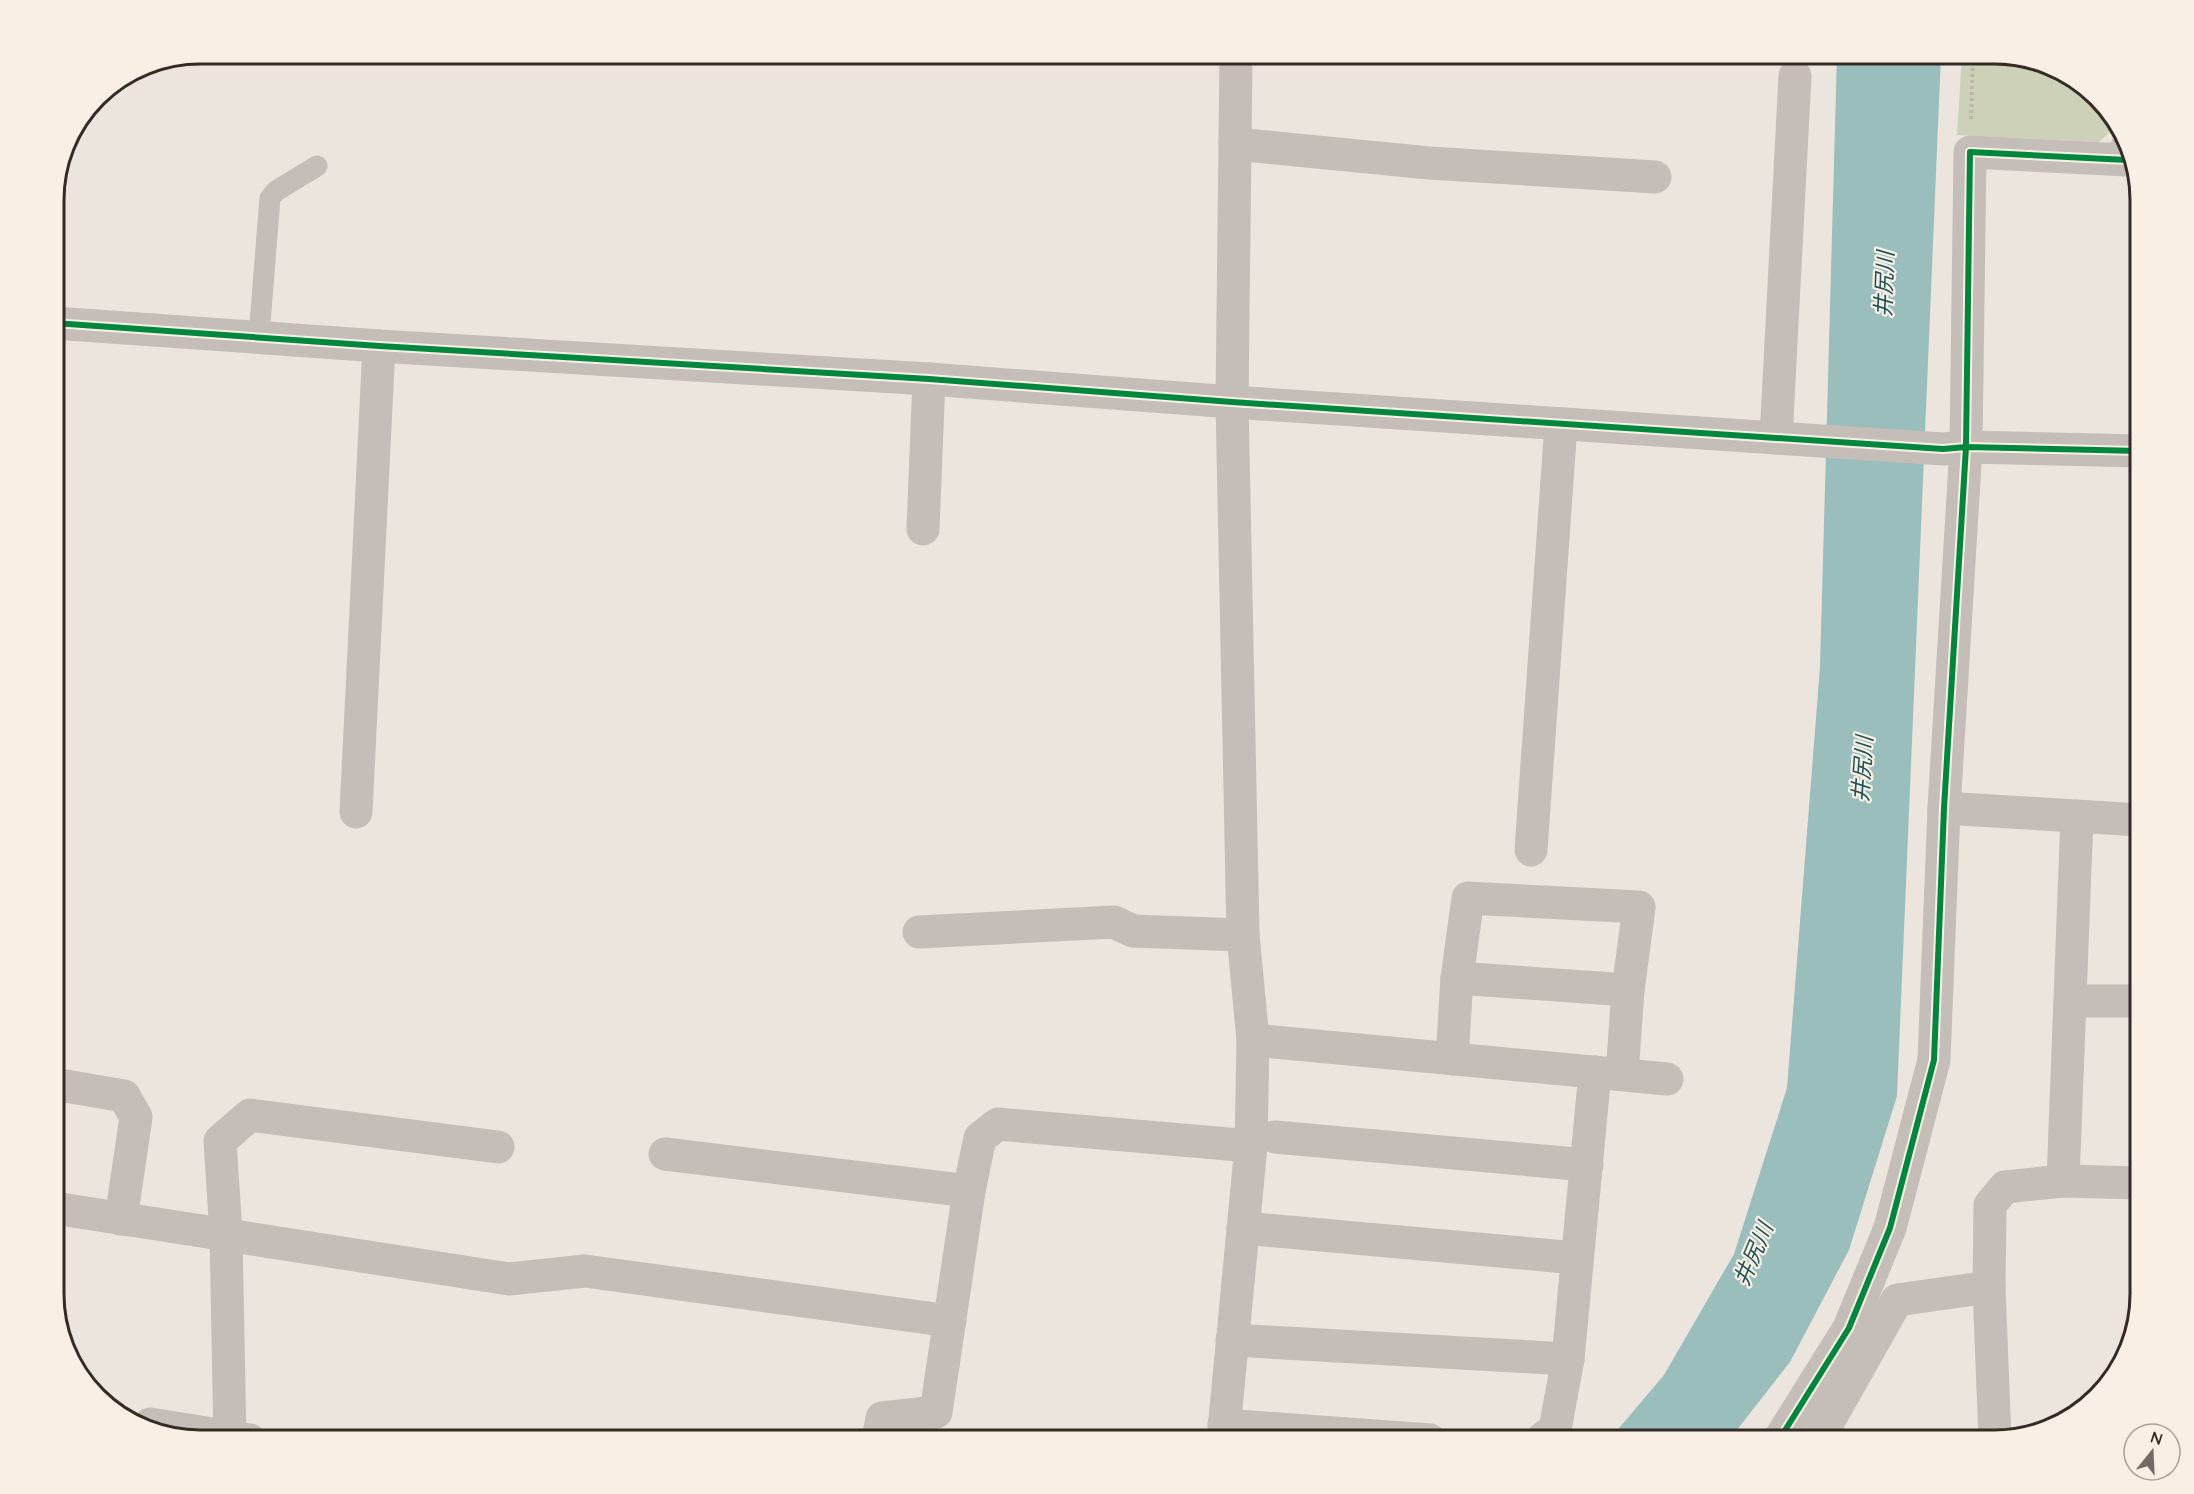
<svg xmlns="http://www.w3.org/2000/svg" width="2194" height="1494" font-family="Quicksand,'Noto Sans JP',sans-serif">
<rect width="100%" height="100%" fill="#ebe5de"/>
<path fill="#cdd1b8" d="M1962,54H1993L2075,79L2114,124V128L2099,142L1957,135Z"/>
<path fill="#9abebc" d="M1837,54H1941L1897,1096L1849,1250L1790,1362L1729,1440H1609L1664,1375L1734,1254L1787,1088L1820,667Z"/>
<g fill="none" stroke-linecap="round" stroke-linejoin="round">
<path stroke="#bdb5b0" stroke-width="4" stroke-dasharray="3 3" stroke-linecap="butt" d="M1971,119L1973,54"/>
<path stroke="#c4bdb8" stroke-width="21" d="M259,336L270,198L276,191L317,166"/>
<g stroke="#c4bdb8" stroke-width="33">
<path d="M1235,144L1429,163L1655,177"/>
<path d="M54,323L379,346L929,379L1232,402L1943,449L1966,447L2140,451"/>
<path d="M1776,438L1795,76"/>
<path d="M923,529L929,379"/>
<path d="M1944,808L2140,820"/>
<path d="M356,812L379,346"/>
<path d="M1531,850L1561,424"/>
<path d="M919,932L1114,922L1133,931L1243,935"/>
<path d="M1457,978L1628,990"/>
<path d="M2071,1001H2140"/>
<path d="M1253,1040L1667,1079"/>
<path d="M1452,1059L1457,978L1468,898L1639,907L1628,990L1622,1074"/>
<path d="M54,1084L124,1096L136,1117L121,1219"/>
<path d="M1275,1137L1587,1165"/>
<path d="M665,1154L969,1191"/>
<path d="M2063,1181L2077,816"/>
<path d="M54,1208L509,1279L585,1271L950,1321"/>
<path d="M1243,1228L1577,1258"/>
<path d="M1232,1340L1568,1359"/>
<path d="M150,1424L250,1440"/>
<path d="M1224,1425L1430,1440"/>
<path d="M230,1440L226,1234L220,1141L250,1115L498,1147"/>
<path d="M878,1440L882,1418L936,1412L969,1191L980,1138L998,1124L1251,1146"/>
<path d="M1223,1440L1251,1146L1253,1040L1243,935L1232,402L1236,54"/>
<path d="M1541,1440L1555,1429L1568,1359L1595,1072"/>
<path d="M1779,1440L1849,1328L1890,1228L1934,1060L1944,808L1966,447L1970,152L2127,160V147"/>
<path d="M1818,1440L1897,1300L1989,1287"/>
<path d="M1995,1440L1989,1287L1990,1205L2005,1187L2063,1181L2140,1183"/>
</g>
<defs>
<g id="cycleway">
<path d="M54,323L379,346L929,379L1232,402L1943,449L1966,447L2140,451"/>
<path d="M1779,1440L1849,1328L1890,1228L1934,1060L1944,808L1966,447L1970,152L2127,160V147"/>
</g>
</defs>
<use href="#cycleway" stroke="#f9efe4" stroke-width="10"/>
<use href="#cycleway" stroke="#00873e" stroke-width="6"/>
</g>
<g text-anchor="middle" stroke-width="4.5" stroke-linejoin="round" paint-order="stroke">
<g font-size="22" font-style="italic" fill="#1c5355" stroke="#f9efe4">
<text transform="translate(1884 284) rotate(-88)" y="8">井尻川</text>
<text transform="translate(1862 769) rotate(-86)" y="8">井尻川</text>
<text transform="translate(1753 1254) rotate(-67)" y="8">井尻川</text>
</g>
</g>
<path d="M0 0H2194V1494H0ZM200 64H1994A136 136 0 0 1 2130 200V1294A136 136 0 0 1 1994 1430H200A136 136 0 0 1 64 1294V200A136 136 0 0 1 200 64Z" fill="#f9efe4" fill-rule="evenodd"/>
<path fill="none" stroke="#342a26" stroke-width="3" d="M200 64H1994A136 136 0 0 1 2130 200V1294A136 136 0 0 1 1994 1430H200A136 136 0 0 1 64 1294V200A136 136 0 0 1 200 64Z"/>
<g transform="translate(2152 1452) rotate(18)"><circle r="28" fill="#f9efe4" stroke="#aaa098" stroke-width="1.5"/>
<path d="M0-4.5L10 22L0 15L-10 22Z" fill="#746b66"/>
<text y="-9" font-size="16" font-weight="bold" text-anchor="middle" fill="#342a26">N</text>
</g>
</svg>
